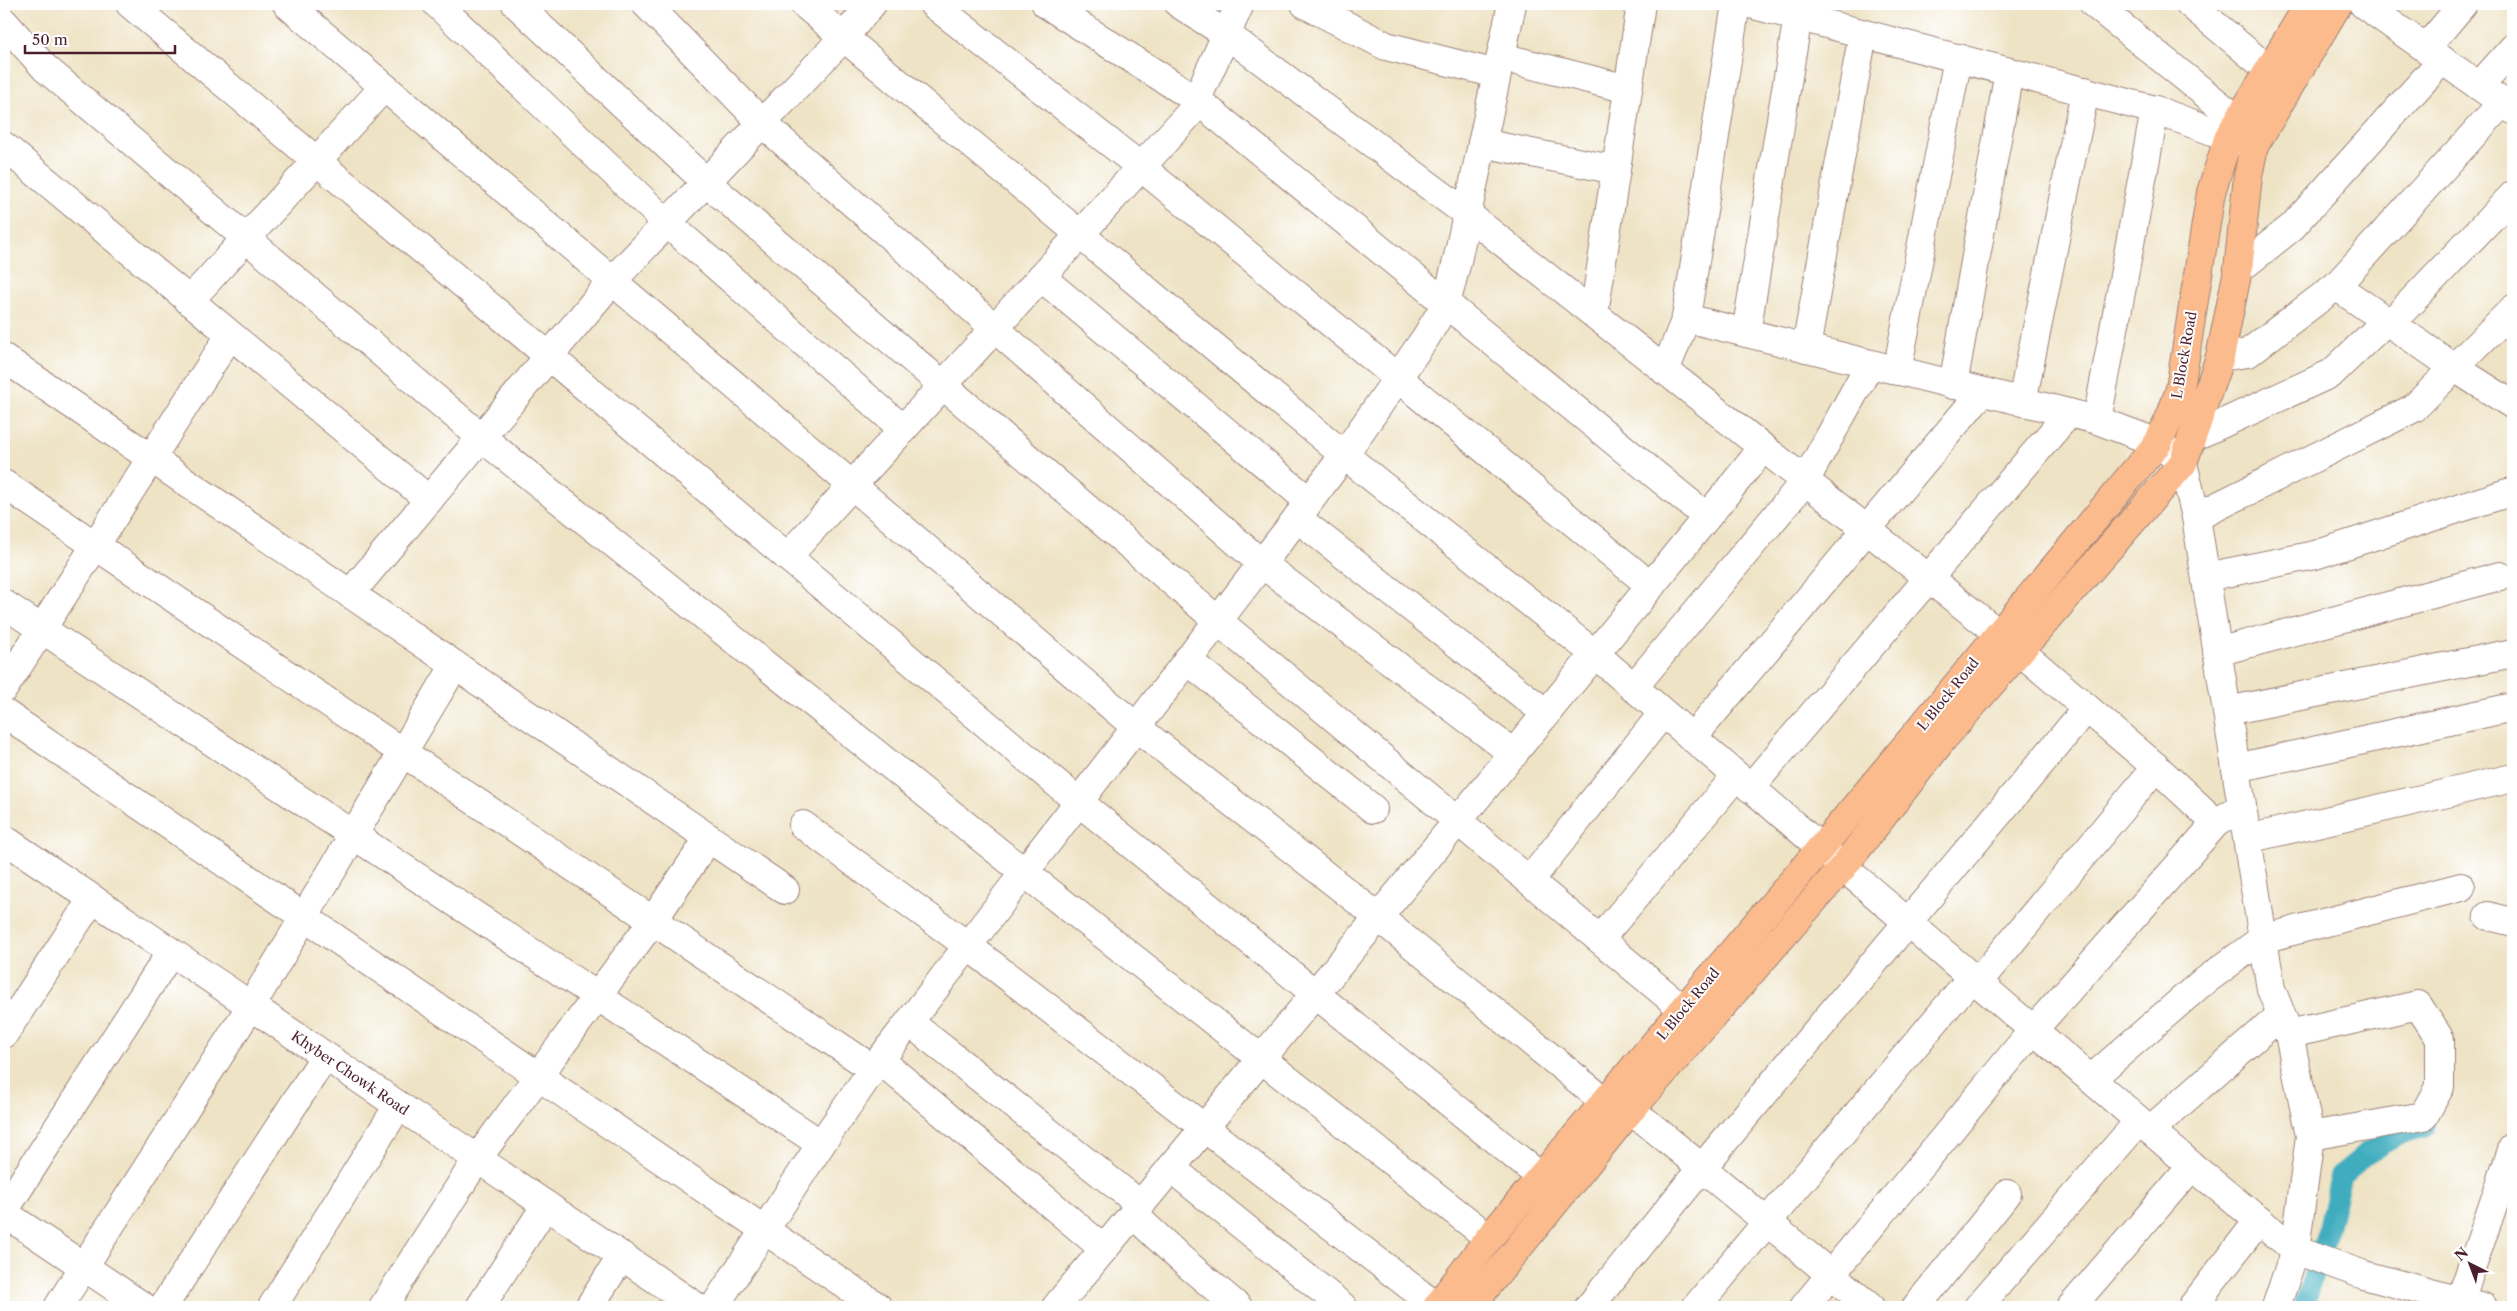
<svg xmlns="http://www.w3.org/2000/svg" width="2517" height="1311" font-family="'Libre Caslon Text',serif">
<rect width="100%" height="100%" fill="#fff"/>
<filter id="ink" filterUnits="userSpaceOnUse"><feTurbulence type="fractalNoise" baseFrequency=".02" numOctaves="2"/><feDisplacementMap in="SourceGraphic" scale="10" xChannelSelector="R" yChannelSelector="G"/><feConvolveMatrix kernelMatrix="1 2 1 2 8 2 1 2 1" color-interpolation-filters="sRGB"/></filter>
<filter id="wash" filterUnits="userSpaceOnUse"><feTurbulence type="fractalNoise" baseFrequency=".0096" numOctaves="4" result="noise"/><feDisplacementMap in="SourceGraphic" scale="20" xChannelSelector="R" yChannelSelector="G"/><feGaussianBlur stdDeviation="1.12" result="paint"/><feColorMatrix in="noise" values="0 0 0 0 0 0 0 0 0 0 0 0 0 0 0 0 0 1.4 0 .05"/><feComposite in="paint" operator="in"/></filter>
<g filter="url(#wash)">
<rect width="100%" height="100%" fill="#eee3c5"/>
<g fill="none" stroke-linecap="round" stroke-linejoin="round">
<path stroke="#41adbf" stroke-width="21" d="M2304,1307L2329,1226L2341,1175L2367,1153L2402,1133L2425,1127"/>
</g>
</g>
<g filter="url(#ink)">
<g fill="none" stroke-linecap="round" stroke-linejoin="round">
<defs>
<g id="minor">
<path d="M130,4L1079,802L1541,1177"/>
<path d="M287,4L1136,727L1377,916L1598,1096L1645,1121L1870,1307"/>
<path d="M437,4L667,223L903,429"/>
<path d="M516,4L706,182L1217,620L1683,1009"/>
<path d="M646,4L762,123L1261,563L1514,754"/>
<path d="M804,4L1344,455L1596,655L2192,1166L2295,1250L2364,1275L2483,1307"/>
<path d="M933,4L1141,167L1651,586"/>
<path d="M1046,4L1197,100L1707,517"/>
<path d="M1179,4L1226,34L1467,214L1998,633"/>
<path d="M1305,4L1386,46L1497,74"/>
<path d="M1750,4L2155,110L2251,145"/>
<path d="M2094,4L2238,120"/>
<path d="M2190,4L2269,70"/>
<path d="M2363,4L2513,110"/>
<path d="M4,22L45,68L481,437L1025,873L1489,1238"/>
<path d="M2426,48L2463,4"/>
<path d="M1501,57L1628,89"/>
<path d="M2479,86L2513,48"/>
<path d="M1482,143L1616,170"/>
<path d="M4,146L429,500"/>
<path d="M2238,270L2292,227L2442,60"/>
<path d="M1041,277L1309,501"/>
<path d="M2336,286L2455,368L2513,405"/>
<path d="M189,301L384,87"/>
<path d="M1594,314L1641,4"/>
<path d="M1686,318L2097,420L2158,443L2183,463L2196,517L2271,989L2289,1034L2310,1136L2295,1250L2276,1307"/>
<path d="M2390,324L2513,195"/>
<path d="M1746,333L1798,16"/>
<path d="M1806,348L1863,34"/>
<path d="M2220,357L2248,353L2336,286L2502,103"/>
<path d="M4,358L785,890"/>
<path d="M1665,371L1686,318L1735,10L1739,4"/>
<path d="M1897,371L1958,58"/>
<path d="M1953,385L2009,72"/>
<path d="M2022,402L2085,91"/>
<path d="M2097,420L2155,110"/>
<path d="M2193,437L2332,373L2386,321"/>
<path d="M4,484L873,1069"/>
<path d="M2196,517L2414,408L2513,309"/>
<path d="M1297,518L1547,714"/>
<path d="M787,557L1191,112L1240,4"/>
<path d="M2206,577L2315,555L2507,493"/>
<path d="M350,594L612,281L843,38L872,4"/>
<path d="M4,604L821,1144L873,1069L1297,518L1344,455L1426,337L1446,304L1457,261L1512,4"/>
<path d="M2217,652L2500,576"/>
<path d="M1187,660L1373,809"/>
<path d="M4,688L230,335"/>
<path d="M1633,688L1805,481L1870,364"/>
<path d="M2227,711L2513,653"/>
<path d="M4,713L878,1307"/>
<path d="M1692,738L1982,392"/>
<path d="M2156,767L2216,823"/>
<path d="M2236,768L2513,707"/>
<path d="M1750,788L2069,413"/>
<path d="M803,825L968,946L1437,1307"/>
<path d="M4,839L697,1307"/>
<path d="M2247,839L2513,778"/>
<path d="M1530,880L1663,713"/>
<path d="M2488,916L2513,922"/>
<path d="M1600,939L1736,776"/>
<path d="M1978,982L2156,767L2021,652"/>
<path d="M909,1022L1141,1205"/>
<path d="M4,1034L92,899"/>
<path d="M2289,1034L2418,1005L2440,1039V1087L2424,1116L2310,1136"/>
<path d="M880,1060L1104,1249"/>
<path d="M2091,1079L2198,986L2262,939L2461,887"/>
<path d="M2150,1130L2281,1015"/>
<path d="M1171,1168L1343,1307"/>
<path d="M4,1211L171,952"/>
<path d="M4,1213L144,1307"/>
<path d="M1133,1214L1181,1259L1238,1307"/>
<path d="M58,1307L251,1006L455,665"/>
<path d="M163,1307L325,1056"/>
<path d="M272,1307L398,1106"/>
<path d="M383,1307L477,1159L652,922L709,838"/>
<path d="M480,1307L546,1205"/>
<path d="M589,1307L622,1256"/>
<path d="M714,1307L821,1144"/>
<path d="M1056,1307C1292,1021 1530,736 1763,448"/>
<path d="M1589,1307L1701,1169L2087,708"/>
<path d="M1696,1307L1972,977"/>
<path d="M1804,1307L2034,1029L2216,823L2242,807"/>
<path d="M1916,1307L2007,1194"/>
<path d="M1978,1307L2139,1121"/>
<path d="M2071,1307L2192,1166"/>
<path d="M2192,1307L2259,1220"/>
<path d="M2458,1307L2513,1147"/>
</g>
<g id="major">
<path d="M1437,1307L1489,1238L1820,849L2158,443L2171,415L2180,389L2211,192L2229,136L2309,4"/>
<path d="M1470,1307L1628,1113L1843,867L1943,739L2183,463L2220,357L2238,270L2248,176L2254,146L2338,4"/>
</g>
</defs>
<use href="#minor" stroke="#9c8178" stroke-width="30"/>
<use href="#major" stroke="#9c8178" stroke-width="30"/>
<use href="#minor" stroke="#fff" stroke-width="28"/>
<use href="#major" stroke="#fbbb8d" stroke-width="28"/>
</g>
</g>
<g text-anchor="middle" stroke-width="4" stroke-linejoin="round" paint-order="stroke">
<g font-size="14" fill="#4a1f2b" stroke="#fff">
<text transform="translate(2184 355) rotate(-80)" y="5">L Block Road</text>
<text transform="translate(1948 694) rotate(-51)" y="5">L Block Road</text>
<text transform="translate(1688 1004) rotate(-50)" y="5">L Block Road</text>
<text transform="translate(350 1073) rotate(34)" y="5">Khyber Chowk Road</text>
</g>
</g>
<rect width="2517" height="1311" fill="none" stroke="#fff" stroke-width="20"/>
<g transform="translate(2470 1264) rotate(318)" stroke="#ffffff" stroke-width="4" paint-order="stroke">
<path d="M0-4L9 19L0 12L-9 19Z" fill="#4a1f2b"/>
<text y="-8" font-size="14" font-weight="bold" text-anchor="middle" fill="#4a1f2b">N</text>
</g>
<path d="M25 45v8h150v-8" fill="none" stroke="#4a1f2b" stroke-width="2.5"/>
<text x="32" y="45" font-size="15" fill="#4a1f2b" stroke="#ffffff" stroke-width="4" paint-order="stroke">50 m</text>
</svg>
